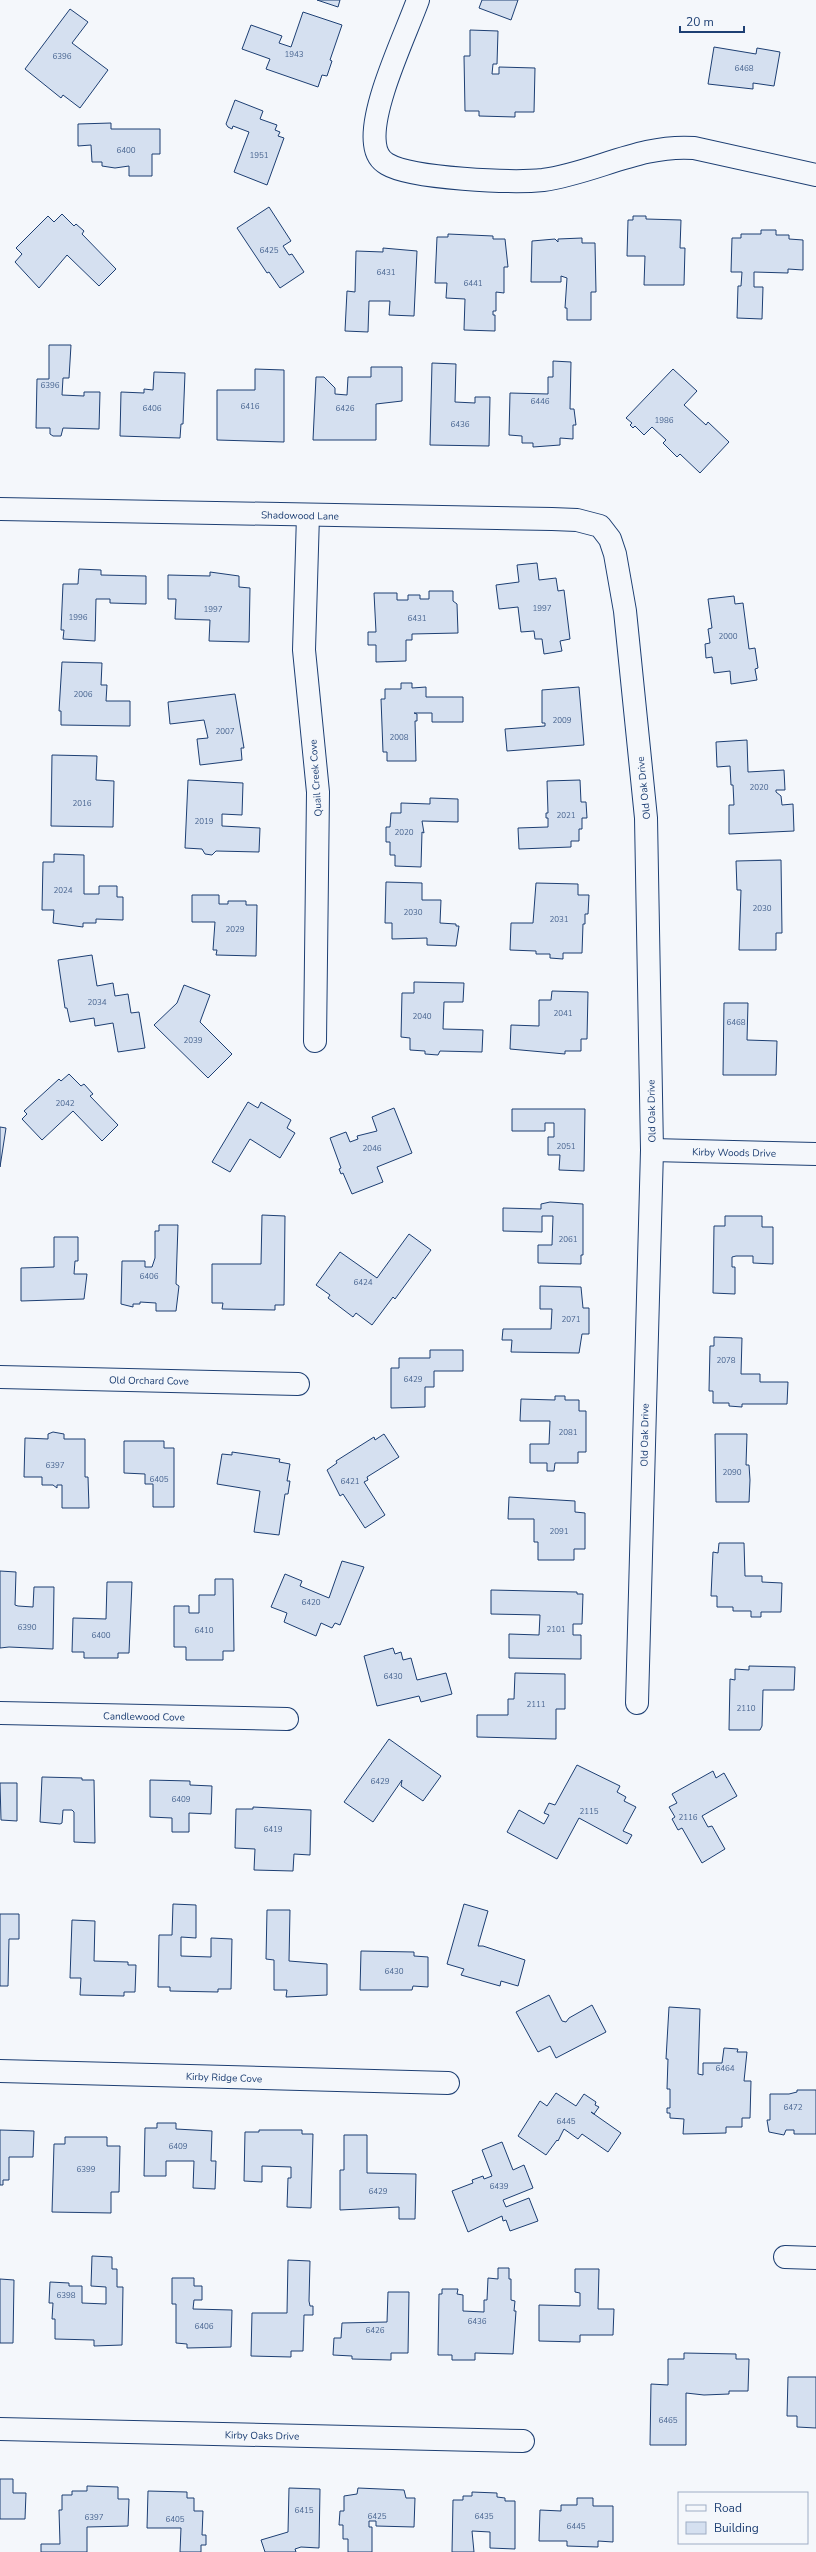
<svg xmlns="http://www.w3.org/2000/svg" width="816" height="2552" font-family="'Nunito Sans',sans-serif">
<rect width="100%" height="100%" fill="#f4f7fb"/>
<g fill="#d5e0f0" stroke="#1d3f73">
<path d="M317,0H340L338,7Z"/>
<path d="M482,0H518L511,20L479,8Z"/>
<path d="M70,9L88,22L72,43L108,70L80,108L63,95L61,98L25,69Z"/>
<path d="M303,12L342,25L330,60L332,61L327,76L322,75L318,87L266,69L270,59L242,49L251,25L282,36L279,43L291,47Z"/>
<path d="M470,30L498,31L497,64H493L492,74H499V67L535,68L534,112H515V117L479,116V111H465L464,56H470Z"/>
<path d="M714,47L756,54L757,48L780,52L774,86L753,83V89L708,84Z"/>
<path d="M235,100L263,111L260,119L277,125L275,130L280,132L278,136L284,138L267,185L234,172L249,132L233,126L232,129L228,127L226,124Z"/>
<path d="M111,123V129H160V154H152V176H129V166L115,168L102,166V162H92L91,145L78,146V124Z"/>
<path d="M269,207L291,241L283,246L289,255L292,254L304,272L280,288L269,272L267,273L237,228Z"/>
<path d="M62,214L74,226L76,224L84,231L82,234L116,269L99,286L67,255L39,288L15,262L22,254L16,248L48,216L54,222Z"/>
<path d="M633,216H646V219L681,220L680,248H685L684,285H644L645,256H627L628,220H633Z"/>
<path d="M761,230H776V235H789V239L803,240V270L788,269V273L754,272V287H763L762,319L737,318L738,286H741L742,272H731L732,238H741V234H761Z"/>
<path d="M448,234L493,236V239H505L508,267H504V293L496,292V311H493V315H495V331L464,330L465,299L446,298L447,283H435L437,237H448Z"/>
<path d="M582,238V243H595L596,292H591V320H567V308H565L567,278L561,276V282H531L532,241L555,239L558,242V239Z"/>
<path d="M383,248L417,251L414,316L389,315L390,301H369L368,332L345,331L347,291L355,292L356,251L383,252Z"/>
<path d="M49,345H71L69,378H63L62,395L84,396V392H100L99,429L63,428L61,436H53L50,434V428H36L37,379H49Z"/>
<path d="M553,361L571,362L570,409H574L576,425H573V439L560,438V445L533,447V443H522V436L509,435L510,393L548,394V377H553Z"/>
<path d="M432,363L456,364L455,402L475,403V397H490L489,446L430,445Z"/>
<path d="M371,367H402V401L376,404V440H313L316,377H324L335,388V394L347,395L348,377H371Z"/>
<path d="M255,369L284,370V442L217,440V390H255Z"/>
<path d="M673,369L697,391L684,405L706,425L708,422L729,442L700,473L680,454L677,457L663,443L666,440L652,427L644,435L635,426L633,428L630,425L632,423L626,418Z"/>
<path d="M154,372L185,373L183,424H181L180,438L120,436L121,392L144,393V389L153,390Z"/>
<path d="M537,563L539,580L556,578L558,591L564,590L570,639L560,641L562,651L544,654L542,639H535L534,631L521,632L518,607L499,609L496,585L519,582L517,565Z"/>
<path d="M79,569L101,570V575L146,576V604L110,603V599H96L95,641L63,639L64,630H61L63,584H78Z"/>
<path d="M210,572L239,576V587L250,588L249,642L209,641L210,620L175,619L176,599H168V575L210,576Z"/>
<path d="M429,591H453V601L457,604L458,633L412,634V640H406V661L376,662V645H368V632H376L374,593H397V600H408V595H420V599H429Z"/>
<path d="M734,596L735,604L743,603L749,649L755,648L758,668L755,669L757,680L731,684L730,671L714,673L712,657L706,658L705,644L710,643L708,629L712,628L708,599Z"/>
<path d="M62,662L102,663L101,685H107L106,701H130V726L61,725V711H59Z"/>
<path d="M401,683H412V688L426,687V697H463V722H432V713H414L417,714V721H415L416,761H387V752H383L381,699H385V689H401Z"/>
<path d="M579,687L584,745L507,751L505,729L545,726V723H542V690Z"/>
<path d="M235,694L244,748H241L242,760L200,765L197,739L208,738L204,720L170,724L168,702Z"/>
<path d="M747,740L748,772L784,770L785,790H776V792L781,796L782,805L793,804L794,831L729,834V805H734L733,785H731L730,766L717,767L716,742Z"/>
<path d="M52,755L97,756L96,780L114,781L113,827L51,826Z"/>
<path d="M188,780L243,783L242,815L222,814V826L260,828L259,852L216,851L212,855L205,854L202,849L185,848Z"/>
<path d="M580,780L581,802H586L587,818H582V829H579V841H571V847L519,849L518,828L548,827V818H546V813H548L547,781Z"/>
<path d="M430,798L458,799V822L422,821L424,833L422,832L421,867L395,866V855H390V842H386V827H390L391,813H401V803L430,804Z"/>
<path d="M54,854L84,855V894H99V886H117V897H123V920L96,919V923H83V927L53,923L54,910H42L43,862H54Z"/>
<path d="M781,860L782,933H776V950H739L741,890H737L736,861Z"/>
<path d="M386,882L422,883V900H441L440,923L456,924V926H459L456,946L427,945V938L392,939V923H385Z"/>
<path d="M536,883L578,884V895H589L588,914H585V924H583L582,953H563V959L550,958V954H536V951L510,950L511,923H533Z"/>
<path d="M192,895H219V904H228V901H246V905H257L256,956L216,955L217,950H213L215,922H192Z"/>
<path d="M92,955L97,986L113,983L115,996L128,994L131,1013L139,1012L145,1048L118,1052L113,1023L95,1026L94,1018L70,1022L67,1008H65L58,960Z"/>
<path d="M414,982L464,983L463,1002H444L443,1029L483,1030L482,1052L440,1051L438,1055L425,1054V1051L410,1050V1038L401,1037L402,993H414Z"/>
<path d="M184,985L210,995L200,1022L232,1054L208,1078L154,1025L177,1003Z"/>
<path d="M552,991L588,992L587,1039H581V1051H565V1054L510,1049L511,1025L539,1026V1000H551Z"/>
<path d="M724,1003H748L747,1040L777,1041L776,1075H723Z"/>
<path d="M69,1074L81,1086L84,1084L93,1094L90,1096L118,1125L102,1141L73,1111L42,1140L22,1119L27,1114L24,1111L59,1079L61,1081Z"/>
<path d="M248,1102L258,1108L261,1102L291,1120L287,1128L295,1133L280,1158L250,1139L230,1172L212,1162Z"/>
<path d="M394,1108L412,1153L377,1167L383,1182L352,1194L343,1173L341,1174L339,1169L341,1168L330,1138L346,1132L350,1142L358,1139L357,1136L377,1131L372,1117Z"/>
<path d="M512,1109H585L584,1171L559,1170L560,1155H548V1137H554V1123H545V1131H512Z"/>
<path d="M0,1127L6,1128L0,1167Z"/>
<path d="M550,1202L583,1204V1255H581V1264L538,1263V1245H552L553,1216H542V1232L503,1231V1208L541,1209V1204Z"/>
<path d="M262,1215L285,1216L284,1305H275V1310L222,1309L223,1303H212V1264H261Z"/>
<path d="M725,1216H762V1227H773V1264L753,1263V1256H736L732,1257V1267H735V1294L713,1293L714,1226H725Z"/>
<path d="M159,1225H178L176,1284L179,1286L176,1311H156V1303L140,1302V1304H133V1307L121,1304L122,1261H145V1267H152L155,1258V1231H159Z"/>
<path d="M409,1234L431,1250L395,1299L393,1297L372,1325L356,1313L353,1317L328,1298L330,1295L316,1285L340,1252L377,1278Z"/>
<path d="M54,1237H78V1261H75L74,1274H87L84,1299L21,1301V1268L54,1267Z"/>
<path d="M540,1286L581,1287L583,1308H589V1334H582L579,1353L511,1352L512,1340H502L503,1329H551L552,1309H540Z"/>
<path d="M714,1337L742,1338L741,1374H760V1382H788L787,1404H742V1407L729,1406V1403H713V1391H709L710,1346H714Z"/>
<path d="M430,1350H463V1371H434V1387H425V1407L391,1408V1368H399V1358H430Z"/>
<path d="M555,1396H565V1400H579V1411H586V1452H578V1463H555L554,1471H547V1463H530V1444H549L550,1421H520L521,1399L555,1400Z"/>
<path d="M53,1432L64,1434V1439H85V1477H88L89,1508H62V1485H57V1488L53,1485H42V1477H24L25,1438L48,1439V1434Z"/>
<path d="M384,1434L399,1457L367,1477L368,1480L364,1482L385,1515L365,1528L343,1494L340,1496L327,1470L337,1463L336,1461L374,1437L375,1440Z"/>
<path d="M715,1434H747L746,1465H749L750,1480L749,1502H716Z"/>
<path d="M124,1441H164V1448H174V1507H153V1484H145V1474L124,1473Z"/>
<path d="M232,1452L280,1459L279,1462L290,1464L287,1481H290L288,1494H285L279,1535L254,1532L260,1491L217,1484L222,1454L232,1455Z"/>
<path d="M509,1497L575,1501V1512L585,1513V1549H574V1560H538V1542H534V1519H508Z"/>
<path d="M719,1543H744L745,1576H762V1582L782,1583L781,1612H761V1617H751V1611H733V1607H717V1596H711L713,1552L718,1553Z"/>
<path d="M342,1561L364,1567L340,1625L335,1623L332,1628L321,1623L316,1636L284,1622L287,1613L271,1607L285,1574L302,1581L300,1586L329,1598Z"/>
<path d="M0,1571L16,1572L15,1605L18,1606L33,1607L34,1587H54L53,1649L9,1647L0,1648Z"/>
<path d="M215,1579H233L234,1651H223V1660H186V1647H174V1606H189V1613H199V1595H215Z"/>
<path d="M107,1582H132L129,1653H118V1658H84V1652H72L73,1618L106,1619Z"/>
<path d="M491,1590L577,1592V1594H583L582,1624H573V1635H581V1659L509,1658V1634L539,1635L540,1615L491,1614Z"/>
<path d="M393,1648L395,1654L401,1652L403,1660L411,1658L417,1680L446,1673L452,1694L421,1702L419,1696L377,1706L364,1656Z"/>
<path d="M749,1666L795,1667L794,1690H763L762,1726L760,1730H729L730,1679L735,1680V1669L749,1670Z"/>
<path d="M515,1673L565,1674V1709H556V1739L477,1737V1715H508V1699H514Z"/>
<path d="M389,1739L441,1776L423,1801L401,1786L402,1780L373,1822L344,1802Z"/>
<path d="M577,1765L620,1786L617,1792L626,1797L624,1801L636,1807L623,1831L632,1835L627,1844L579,1818L557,1859L507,1832L519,1810L544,1824L549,1815L544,1813L549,1803L555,1805Z"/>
<path d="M713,1771L716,1778L724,1773L737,1796L702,1816L708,1827L712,1826L725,1849L702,1863L682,1828L678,1830L672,1819L675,1817L669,1807L677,1803L672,1794Z"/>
<path d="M42,1777L82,1778V1780H94L95,1843L74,1842V1812L72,1810H63L62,1823L60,1824L40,1822Z"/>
<path d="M150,1780L190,1781V1785L212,1786L211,1814L189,1813V1832H172V1818L150,1817Z"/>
<path d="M0,1783H17V1821L1,1820Z"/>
<path d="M253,1807L311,1810L310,1855L294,1854L293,1871L254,1870L255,1849L235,1848L236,1809H253Z"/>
<path d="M173,1904L196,1905V1938L181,1937V1956L211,1957V1938L232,1939L231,1989H218V1992L170,1991V1987H158L159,1935H172Z"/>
<path d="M464,1904L488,1911L478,1946H483L525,1960L518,1986L501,1981L500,1986L461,1975L464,1969L447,1964Z"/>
<path d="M267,1910H290L289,1961L327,1964V1995L286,1997L287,1990H274V1960L266,1959Z"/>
<path d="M0,1914H19V1939H9L8,1986H0Z"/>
<path d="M72,1920L95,1921L94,1961L128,1962V1965H136L135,1992H124V1996L80,1995L81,1978H70Z"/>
<path d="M361,1951L414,1952V1956L428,1957V1987L413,1986L412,1990H360Z"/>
<path d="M549,1995L562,2021L566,2022L569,2018L592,2005L606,2032L556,2058L550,2046L538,2052L516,2012Z"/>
<path d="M669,2007L700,2009L698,2074L703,2075V2063H722L724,2048L738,2049L737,2052H747L744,2081H751L750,2118H742V2127H726V2133L683,2134L684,2119L670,2118V2113H667V2108H670V2089H667L668,2059H666Z"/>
<path d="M797,2090H816V2134H794V2130H786L784,2135L769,2132L767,2120H770V2094H789L797,2092Z"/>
<path d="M556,2093L576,2106L584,2094L596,2102L595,2105L599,2107L594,2114L591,2112L621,2133L608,2152L582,2134L578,2139L564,2129L558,2141L557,2140L546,2155L518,2136L540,2101L547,2106Z"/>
<path d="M157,2123H176V2129L212,2131L211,2161H216L215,2189L193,2188L194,2161H166V2176H144L145,2128H157Z"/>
<path d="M0,2130L34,2131L33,2157H9V2180H3V2185H0Z"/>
<path d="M259,2130H302V2134H313L311,2208L287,2207L288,2178H291V2167L262,2166V2182L244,2181L245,2132H259Z"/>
<path d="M344,2135H367V2173L416,2174L415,2219H399V2207L340,2210V2170H344Z"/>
<path d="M65,2137H107V2146H120L119,2192H111V2213L52,2212L54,2144H65Z"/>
<path d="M502,2142L513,2170L524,2165L533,2188L503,2200L506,2207L529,2198L538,2221L510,2231L506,2220L503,2221L502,2216L468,2232L452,2191L473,2183L472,2180L483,2176L484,2179L492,2176L482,2150Z"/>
<path d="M92,2256L112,2257V2269H117V2287H123L122,2345L94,2346V2340L55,2339V2319H52L53,2303H49L50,2282L69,2283V2286H82V2303L106,2304V2287L91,2286Z"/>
<path d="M288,2260L310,2261L309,2301L310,2306H313V2315H304L303,2351H291V2357L251,2356L252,2313H287Z"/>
<path d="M498,2268H509V2279H511V2300L515,2301L514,2311H516L513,2354L475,2353V2360H452V2355H438L439,2294H442V2289H458L457,2294L463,2295V2311L484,2312V2300H487L488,2278L498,2279Z"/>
<path d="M575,2269H599L598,2309H614L613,2335H580V2342L539,2341V2305L580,2306V2293L575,2292Z"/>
<path d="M172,2278H194V2286H202V2300H194L193,2309L232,2310L231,2347L187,2348V2344L176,2343V2304H172Z"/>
<path d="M0,2279L14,2280L13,2343H0Z"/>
<path d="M388,2292H409L408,2353H391V2360L352,2359V2356L333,2355L334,2338H341L342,2323L387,2322Z"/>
<path d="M684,2353L736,2354V2359H749L748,2391H729V2394L704,2395L686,2393V2445H650L651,2384L668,2385V2359H684Z"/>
<path d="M788,2377H816V2428L797,2427V2416H787Z"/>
<path d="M0,2479H13V2493H26L25,2519H0Z"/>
<path d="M87,2486L118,2487V2499H129L128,2526L87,2527V2552H41V2544H60L59,2510H62V2495H72V2491H87Z"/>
<path d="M289,2488L320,2489L319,2548L301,2547L295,2549L296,2552H265L261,2540L288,2532Z"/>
<path d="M358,2488L404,2490L406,2498H415L414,2527L376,2526V2521H369V2527H372V2552H348V2539H343V2525H339L340,2511H344V2496L357,2494Z"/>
<path d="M148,2491L187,2492V2498H194V2511H203L202,2535H206V2545H201V2552H180L181,2528H147Z"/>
<path d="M472,2492L497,2493V2497L505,2498V2501H515V2549L490,2548V2532L472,2531L474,2552H452L453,2500H463V2496H472Z"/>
<path d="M577,2498H593V2506H613V2542L598,2541V2547L567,2546V2541H539L540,2510L561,2511V2505H577Z"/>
</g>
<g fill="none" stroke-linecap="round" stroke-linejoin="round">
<defs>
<g id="minor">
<path d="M418,0C405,36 370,108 375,144C376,153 380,160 387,164C412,179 513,183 543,180C595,173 640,144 694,148L816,175"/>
<path d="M0,509L552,519L577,520L600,526L610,539L615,554L625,611L646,818L652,1150L637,1703"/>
<path d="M308,515L304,650L318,792L315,1041"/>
<path d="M652,1150L816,1154"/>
<path d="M0,1377L298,1384"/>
<path d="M0,1713L287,1719"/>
<path d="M0,2071L448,2083"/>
<path d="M785,2257L816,2258"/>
<path d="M0,2429L523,2441"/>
</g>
</defs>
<use href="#minor" stroke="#1d3f73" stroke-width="24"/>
<use href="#minor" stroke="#f4f7fb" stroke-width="22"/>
</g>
<g text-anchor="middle" stroke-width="3" stroke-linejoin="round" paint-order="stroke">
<g font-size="8" fill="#4b6792">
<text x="294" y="57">1943</text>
<text x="62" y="59">6396</text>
<text x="744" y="71">6468</text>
<text x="126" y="153">6400</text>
<text x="259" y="158">1951</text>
<text x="269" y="253">6425</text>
<text x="386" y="275">6431</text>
<text x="473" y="286">6441</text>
<text x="50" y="388">6396</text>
<text x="540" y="404">6446</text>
<text x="250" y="409">6416</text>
<text x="152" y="411">6406</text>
<text x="345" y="411">6426</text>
<text x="664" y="423">1986</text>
<text x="460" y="427">6436</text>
<text x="542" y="611">1997</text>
<text x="213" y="612">1997</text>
<text x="78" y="620">1996</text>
<text x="417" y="621">6431</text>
<text x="728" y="639">2000</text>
<text x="83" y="697">2006</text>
<text x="562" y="723">2009</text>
<text x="225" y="734">2007</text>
<text x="399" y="740">2008</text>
<text x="759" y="790">2020</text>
<text x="82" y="806">2016</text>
<text x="566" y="818">2021</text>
<text x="204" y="824">2019</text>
<text x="404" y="835">2020</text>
<text x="63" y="893">2024</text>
<text x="762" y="911">2030</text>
<text x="413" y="915">2030</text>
<text x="559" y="922">2031</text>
<text x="235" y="932">2029</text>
<text x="97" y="1005">2034</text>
<text x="563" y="1016">2041</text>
<text x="422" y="1019">2040</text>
<text x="736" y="1025">6468</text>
<text x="193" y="1043">2039</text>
<text x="65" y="1106">2042</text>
<text x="566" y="1149">2051</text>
<text x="372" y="1151">2046</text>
<text x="568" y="1242">2061</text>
<text x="149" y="1279">6406</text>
<text x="363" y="1285">6424</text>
<text x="571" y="1322">2071</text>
<text x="726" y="1363">2078</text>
<text x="413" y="1382">6429</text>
<text x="568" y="1435">2081</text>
<text x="55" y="1468">6397</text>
<text x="732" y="1475">2090</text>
<text x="159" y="1482">6405</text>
<text x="350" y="1484">6421</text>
<text x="559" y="1534">2091</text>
<text x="311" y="1605">6420</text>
<text x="27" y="1630">6390</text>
<text x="556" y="1632">2101</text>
<text x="204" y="1633">6410</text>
<text x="101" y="1638">6400</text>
<text x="393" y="1679">6430</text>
<text x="536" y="1707">2111</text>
<text x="746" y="1711">2110</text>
<text x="380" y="1784">6429</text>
<text x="181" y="1802">6409</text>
<text x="589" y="1814">2115</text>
<text x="688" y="1820">2116</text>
<text x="273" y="1832">6419</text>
<text x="394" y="1974">6430</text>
<text x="725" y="2071">6464</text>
<text x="793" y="2110">6472</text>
<text x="566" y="2124">6445</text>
<text x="178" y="2149">6409</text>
<text x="86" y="2172">6399</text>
<text x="499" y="2189">6439</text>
<text x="378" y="2194">6429</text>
<text x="66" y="2298">6398</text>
<text x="477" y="2324">6436</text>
<text x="204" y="2329">6406</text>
<text x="375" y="2333">6426</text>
<text x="668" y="2423">6465</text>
<text x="304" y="2513">6415</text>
<text x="377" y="2519">6425</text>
<text x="484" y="2519">6435</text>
<text x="94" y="2520">6397</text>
<text x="175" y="2522">6405</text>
<text x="576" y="2529">6445</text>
</g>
<g font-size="10" fill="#1d3f73" stroke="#f4f7fb">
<text transform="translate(300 515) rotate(1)" y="4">Shadowood Lane</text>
<text transform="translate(315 778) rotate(-94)" y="4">Quail Creek Cove</text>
<text transform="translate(643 788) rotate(-96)" y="4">Old Oak Drive</text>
<text transform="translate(651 1111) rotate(-91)" y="4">Old Oak Drive</text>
<text transform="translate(734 1152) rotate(1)" y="4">Kirby Woods Drive</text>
<text transform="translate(149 1380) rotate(1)" y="4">Old Orchard Cove</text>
<text transform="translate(644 1435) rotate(-89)" y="4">Old Oak Drive</text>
<text transform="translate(144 1716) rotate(1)" y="4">Candlewood Cove</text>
<text transform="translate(224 2077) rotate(2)" y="4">Kirby Ridge Cove</text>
<text transform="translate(262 2435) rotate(1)" y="4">Kirby Oaks Drive</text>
</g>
</g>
<rect x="678" y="2492" width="130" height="52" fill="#f4f7fb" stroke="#9eadc5"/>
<rect x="686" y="2505" width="20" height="6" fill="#f4f7fb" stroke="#9eadc5"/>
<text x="714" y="2512" font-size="12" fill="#1d3f73">Road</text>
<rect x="686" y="2522" width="20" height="12" fill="#d5e0f0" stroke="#9eadc5"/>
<text x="714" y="2532" font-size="12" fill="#1d3f73">Building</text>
<path d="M680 26v6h64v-6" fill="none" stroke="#1d3f73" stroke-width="2"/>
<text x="686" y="26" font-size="12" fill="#1d3f73" stroke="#f4f7fb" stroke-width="3" paint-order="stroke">20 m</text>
</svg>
